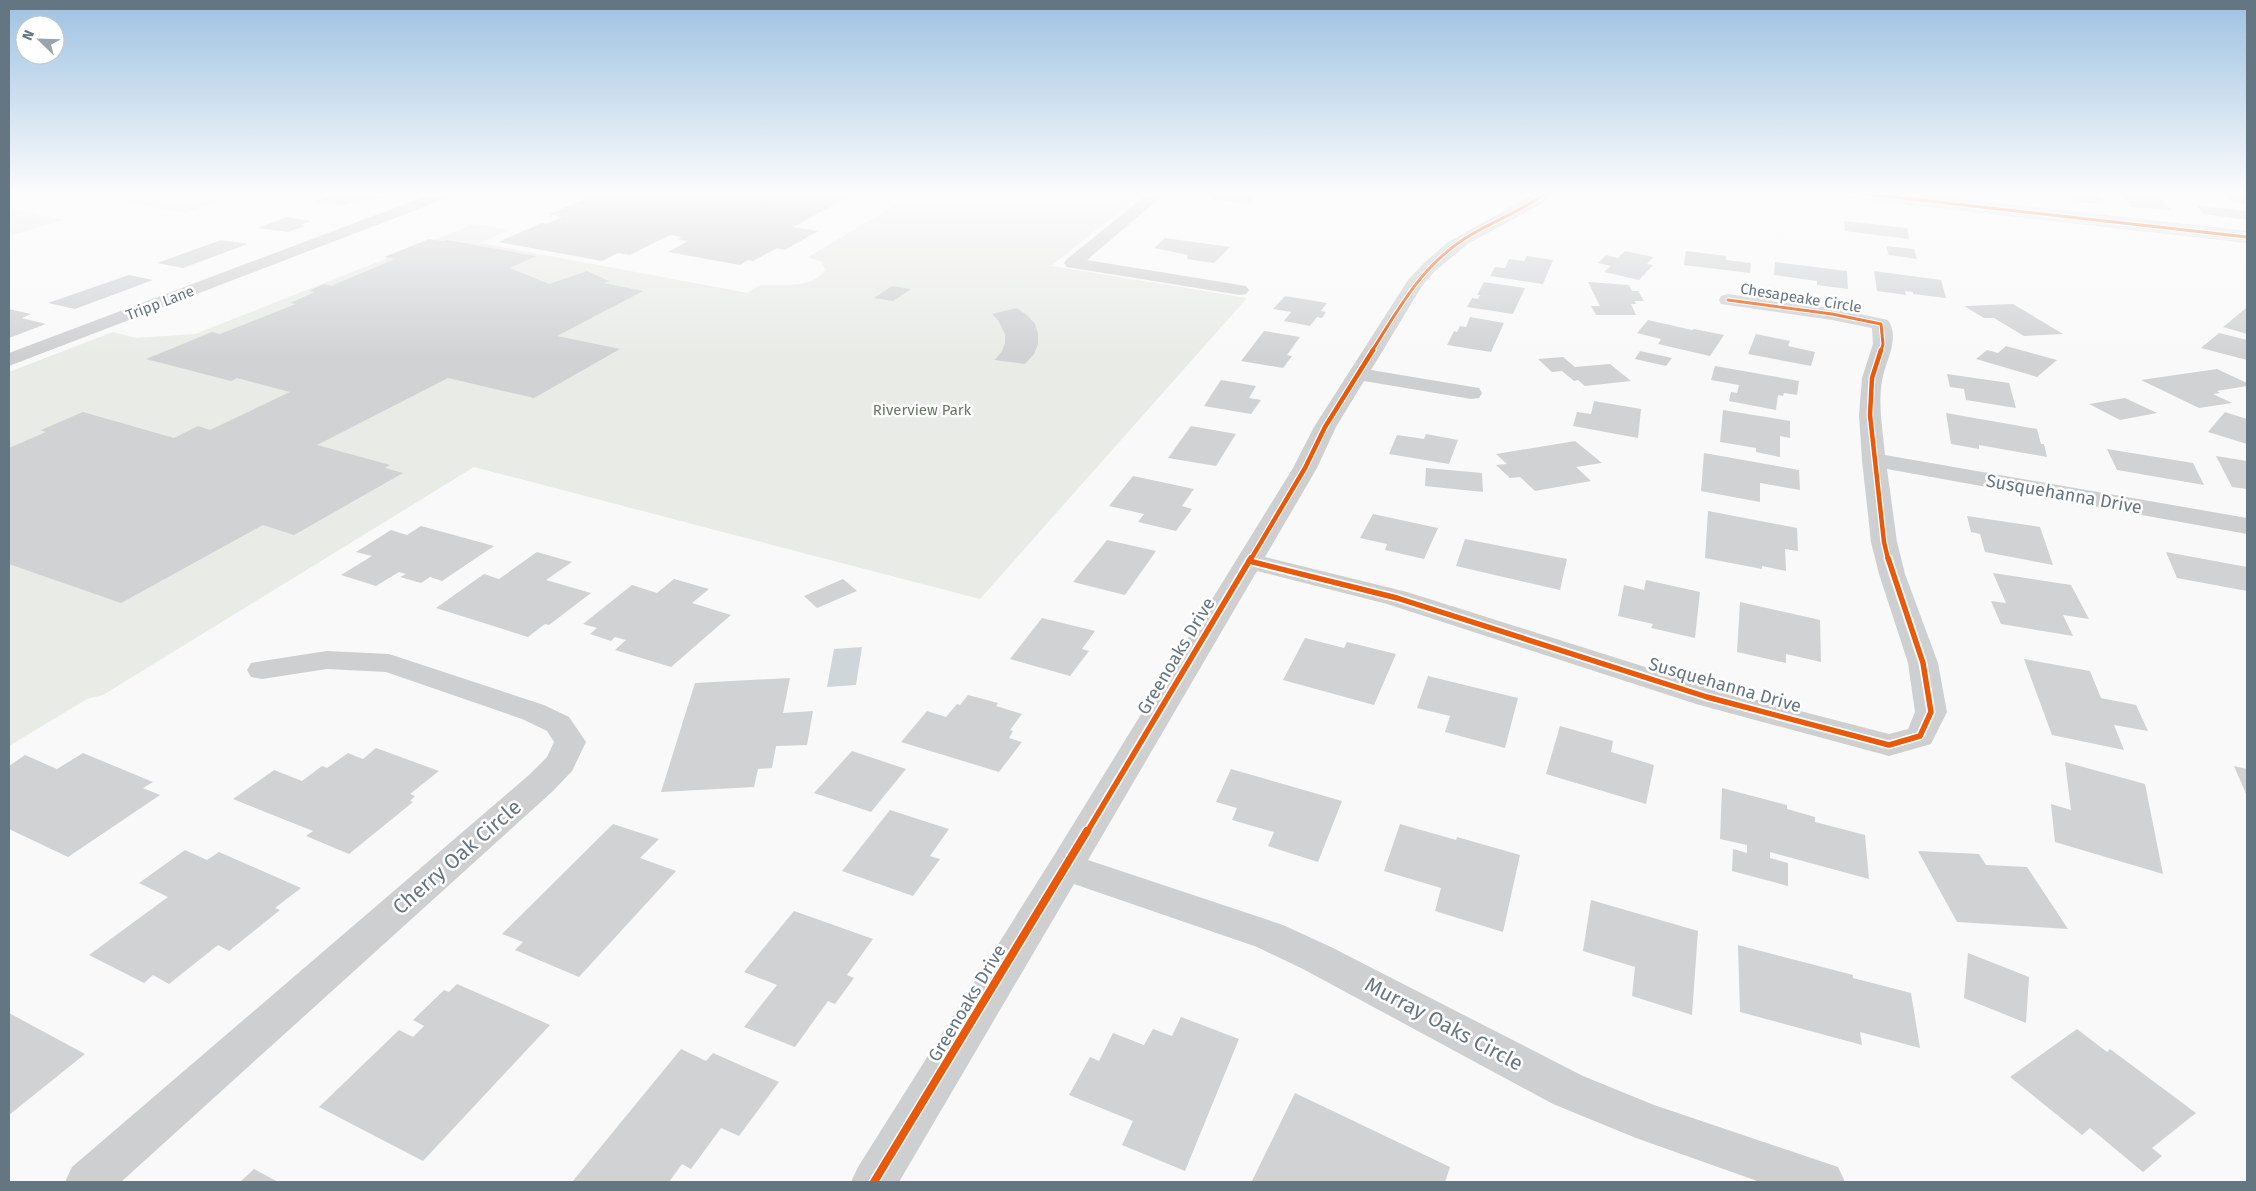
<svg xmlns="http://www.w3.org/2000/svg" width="2256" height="1191" font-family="'Fira Sans',sans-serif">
<rect width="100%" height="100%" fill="#f9f9f9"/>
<g fill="#e8ebe6">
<path d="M97,192H249L184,213L91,194Z"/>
<path d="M917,192H1144L1051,266L1247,298L980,599L474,467L103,695L87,699L9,746V372L113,332L136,338L195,334L474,224L509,230L480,243L748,293C752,290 757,286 761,285C782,284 811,290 825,270L822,262L808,257Z"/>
<path d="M9,208L63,220L9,236Z"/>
</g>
<path fill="#ced6d9" d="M862,647L856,685L827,687L834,649Z"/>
<g fill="#d0d2d3">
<path d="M343,192H403L376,200L361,199L341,206L315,202Z"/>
<path d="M596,192H858L793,227L818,231L785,250L777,248L753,261L748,260L740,265L668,252L688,241L677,239L682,237L670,235L630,255L618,253L602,261L498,242L542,223L546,224L562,217L549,214L593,196L588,195Z"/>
<path d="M1216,192H1260L1248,204L1211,199Z"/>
<path d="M1983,192H2017L2020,197L1983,193Z"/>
<path d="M2069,192H2098L2105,204L2075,202Z"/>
<path d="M2151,192H2178L2183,197L2153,194Z"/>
<path d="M2224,193L2247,196V204L2232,202Z"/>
<path d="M2140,194L2158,196L2163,200L2171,210L2131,207L2123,195L2142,197Z"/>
<path d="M2196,205L2247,211V220L2204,214Z"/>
<path d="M287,217L311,221L301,225L305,226L288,232L257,228Z"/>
<path d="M1844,221L1907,228L1909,239L1845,231Z"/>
<path d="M1165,238L1230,247L1214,263L1187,259L1188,255L1154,248Z"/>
<path d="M429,239L443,241L447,240L536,256L510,268L549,284L587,271L609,281L604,283L643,291L557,336L620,349L534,398L448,378L317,445L390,465L385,468L403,473L294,535L263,525L121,603L9,564V448L46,432L41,430L83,412L174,438L198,426L210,430L290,392L237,378L231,381L146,359L212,332L220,334L296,304L290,303L315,292L309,291L324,284L331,286L395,259L384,257Z"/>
<path d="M221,240L248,244L183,268L157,263Z"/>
<path d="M1886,246L1914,249L1917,259L1889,255Z"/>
<path d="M1625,251L1653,257L1647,264L1653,265L1639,280L1604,272L1611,266L1598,263L1606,255L1618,258Z"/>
<path d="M1686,251L1726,256V260L1751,263L1750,273L1684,265Z"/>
<path d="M1527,256L1553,260L1543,284L1490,276L1495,267L1505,268L1509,259L1524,261Z"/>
<path d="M1775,262L1847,271L1848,289L1817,285V281L1774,275Z"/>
<path d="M1874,271L1941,280L1946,298L1913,294V292L1905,291L1906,295L1877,291Z"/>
<path d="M129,275L153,280L75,309L48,303Z"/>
<path d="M1484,282L1525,288L1513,314L1467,307L1472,298L1478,299L1480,295H1477Z"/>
<path d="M1588,282L1629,285L1632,291H1638L1644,301H1635L1636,304H1631L1636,315H1596L1591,306H1600Z"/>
<path d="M892,286L911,289L893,301L874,298Z"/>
<path d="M1285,296L1327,303L1321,311L1326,312L1322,318L1317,317L1310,326L1284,321L1291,312L1273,309Z"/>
<path d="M2013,304L2063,334L2024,336L1994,318H1984L1964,306Z"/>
<path d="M1017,308L1028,316L1035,324L1038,334V344L1034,354L1025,364L995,360L1002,351L1005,343V334L998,320L992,314Z"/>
<path d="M2246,308L2247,309V334L2223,327Z"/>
<path d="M9,309L31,314L22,318L46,324L9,338Z"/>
<path d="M1470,317L1504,323L1491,352L1447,345L1454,331L1457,332L1460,326L1466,327Z"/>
<path d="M1648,320L1692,330L1694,329L1724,335L1710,356L1658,344L1661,339L1637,333Z"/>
<path d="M1264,331L1300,337L1287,355L1292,356L1283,368L1241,361Z"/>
<path d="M2219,333L2247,340V360L2201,348Z"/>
<path d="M1756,334L1790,341L1788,346L1815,352L1811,366L1748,354Z"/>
<path d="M2006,346L2057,360L2037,377L1976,359L1987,350L1998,353Z"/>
<path d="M1640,351L1672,358L1666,366L1635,359Z"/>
<path d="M1563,357L1575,367L1610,364L1631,381L1585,386L1578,380L1574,381L1562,371L1552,372L1538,359Z"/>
<path d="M1715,366L1799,381L1797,395L1784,393L1783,396L1778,395L1776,410L1729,401L1731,392L1737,393L1739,385L1711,380Z"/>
<path d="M2217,369L2247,383V386L2217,391L2220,393L2213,394L2232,403L2199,408L2141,380Z"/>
<path d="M1947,374L2009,383L2016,408L1966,400L1964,389L1950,387Z"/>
<path d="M1221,380L1256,386L1249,398L1261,400L1251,414L1204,406Z"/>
<path d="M2125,398L2157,413L2120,420L2089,404Z"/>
<path d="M1594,401L1641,409L1638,438L1573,426L1577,412L1591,414Z"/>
<path d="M1723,410L1790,421V438L1780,436V457L1756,452V448L1720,442Z"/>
<path d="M2225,412L2247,419V444L2208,432Z"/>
<path d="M1946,413L2037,429L2041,444H2044L2047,457L1979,445V449L1951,444Z"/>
<path d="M1191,426L1236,434L1216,466L1168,458Z"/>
<path d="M1426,434L1458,440L1449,464L1389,454L1397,435L1424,439Z"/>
<path d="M1575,441L1602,463L1576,467L1591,481L1535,491L1520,477L1510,478L1496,465L1507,464L1496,454Z"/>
<path d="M2107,449L2193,463L2204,485L2117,470Z"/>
<path d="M1704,453L1799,470L1800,490L1760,483V502L1701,491Z"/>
<path d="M2216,456L2247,461V489L2232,487Z"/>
<path d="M1426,468L1482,473L1483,492L1425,486Z"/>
<path d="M1133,476L1194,489L1182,506L1192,509L1176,531L1138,522L1144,514L1109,506Z"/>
<path d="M1708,511L1797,528L1798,551L1785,549L1786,571L1762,566V569L1705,558Z"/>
<path d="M1373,514L1438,528L1424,559L1385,550L1387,544L1360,538Z"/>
<path d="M1967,516L2040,527L2053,565L1985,552L1980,534L1971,532Z"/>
<path d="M421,526L494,546L442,581L430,577L421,583L400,577L406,574L399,572L376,586L341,575L372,556L356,552L391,530L407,535Z"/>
<path d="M1465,539L1567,559L1560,590L1456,566Z"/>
<path d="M1107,540L1156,551L1125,595L1073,582Z"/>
<path d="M537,552L572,562L546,580L591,593L549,625L545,624L528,637L436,608L484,574L499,579Z"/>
<path d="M2166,552L2247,567V591L2177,578Z"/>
<path d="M1993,573L2071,585L2089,619L2063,615L2073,636L2001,624L1991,601L2006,603Z"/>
<path d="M674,579L709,589L692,603L731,615L671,667L615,650L626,640L615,637L611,641L590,634L597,628L583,624L632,585L657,593Z"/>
<path d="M843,579L857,591L817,608L804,596Z"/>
<path d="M1646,580L1700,592L1695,638L1651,628L1653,624L1618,616L1624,585L1644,590Z"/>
<path d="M1740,602L1820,620L1821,662L1786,654V663L1737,652Z"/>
<path d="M1042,618L1095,631L1082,649L1089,651L1070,676L1010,659Z"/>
<path d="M1305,638L1344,648L1347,642L1396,654L1374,705L1283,680Z"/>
<path d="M2024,659L2090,671L2101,698L2136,705L2148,731L2114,725L2124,750L2052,735Z"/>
<path d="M1428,676L1518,698L1505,748L1445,732L1450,716L1417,708Z"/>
<path d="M790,678L783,713L813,711L807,745L776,746L772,768L758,769L754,787L661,792L695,683Z"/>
<path d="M968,695L998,703L996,706L1022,714L1010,730L1013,731L1009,738L1022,742L999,772L901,742L927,711L946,717L957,704L960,705Z"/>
<path d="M1560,726L1613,741L1611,752L1654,765L1646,804L1546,774Z"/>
<path d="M376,748L439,771L410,794L415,796L410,801L413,802L349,854L306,836L313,831L233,799L274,770L302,781L322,766L327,768L348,753L363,759Z"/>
<path d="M852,751L906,769L871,812L814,793Z"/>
<path d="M83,753L153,782L143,788L160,795L68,857L9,829V766L25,755L57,769Z"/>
<path d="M2065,762L2145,784L2163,874L2055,842L2051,804L2071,810Z"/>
<path d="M2234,766L2247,769V796Z"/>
<path d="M1231,769L1342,801L1318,862L1268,846L1274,832L1232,820L1237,808L1216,802Z"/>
<path d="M1722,788L1787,805V809L1815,817V822L1865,835L1869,879L1770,852V858L1788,863V886L1732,871L1733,849L1747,853V845L1720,839Z"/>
<path d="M890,810L949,829L930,856L940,859L913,896L842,871Z"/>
<path d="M613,824L659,839L640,858L676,871L579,977L515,950L523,942L502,934Z"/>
<path d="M1400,824L1456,840L1457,837L1520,855L1503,932L1435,911L1441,888L1384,871Z"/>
<path d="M185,850L207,860L219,852L301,888L275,908L280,910L229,951L218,945L169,984L153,975L144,983L89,955L168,897L139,883Z"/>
<path d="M1918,851L1979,854L1986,865L2027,867L2068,929L1957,922Z"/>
<path d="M1591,900L1698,931L1692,1015L1632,996L1635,967L1583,951Z"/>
<path d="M794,911L873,939L847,975L854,978L835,1004L828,1001L795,1047L744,1027L777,985L744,972Z"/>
<path d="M1738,945L1853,975V978L1911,993L1920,1048L1860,1032L1862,1045L1740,1012Z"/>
<path d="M1968,953L2029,977L2026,1023L1964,998Z"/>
<path d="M457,984L550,1025L423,1161L319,1107L399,1030L413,1037L424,1026L413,1020L444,990L449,992Z"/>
<path d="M9,1013L85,1054L9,1115Z"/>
<path d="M1181,1017L1239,1039L1185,1171L1122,1145L1133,1121L1069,1095L1090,1057L1099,1061L1113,1033L1144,1045L1153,1029L1172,1036Z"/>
<path d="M2077,1029L2107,1052L2110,1049L2196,1113L2152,1148L2162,1156L2143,1172L2090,1128L2082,1135L2010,1077Z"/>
<path d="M681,1049L706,1061L713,1053L779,1082L739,1136L721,1128L691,1169L682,1164L669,1182H572Z"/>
<path d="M1295,1093L1450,1167L1445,1182L1252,1181Z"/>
<path d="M254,1169L278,1182H240Z"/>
</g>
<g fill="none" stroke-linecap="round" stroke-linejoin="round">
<defs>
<path id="major" d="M1841,192H1888L2247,232V242L1849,197L1844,195Z"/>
</defs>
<use href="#major" stroke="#d5d6d7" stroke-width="2"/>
<g fill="#cecfd0" fill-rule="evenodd">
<path d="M437,192H458L455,195L9,366V353Z"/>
<path d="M1150,192H1167L1087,260L1240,285L1246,286L1249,290L1246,294L1240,295L1067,267L1064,263L1067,259Z"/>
<path d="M1538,192H1556L1538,206L1469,243L1435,271L1422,286L1371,370L1479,388L1482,393L1479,398L1471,399L1364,381L1336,427L1317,468L1265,557L1407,592L1715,689L1889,734L1908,729L1915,712L1908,663L1879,574L1871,542L1862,460L1859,415L1862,378L1873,344L1872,328L1832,320L1721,304L1719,300L1721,296L1728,294L1832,308L1888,320C1900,337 1887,359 1883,376C1877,401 1883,430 1885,455L2247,518V534L1887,469L1897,542L1905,574L1938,663L1947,712L1931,744L1889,756L1696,704L1387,604L1257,571L1088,860L1283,925L1331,947L1583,1076L1654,1105L1838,1167L1845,1182H1760L1636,1138L1553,1104L1303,969L1257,947L1074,884L899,1182H851L858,1167L1053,857L1293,468L1314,427L1408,280L1423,264L1448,242Z"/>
<path d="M327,651L389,654L544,705L569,717L586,742L572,771L553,791L121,1182H65L72,1167L529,775L547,757L554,742L547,731L522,719L386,672L327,669L262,679L251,677L247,670L251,663L262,661Z"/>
</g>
<use href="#major" fill="#e1e2e2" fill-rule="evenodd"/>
<defs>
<g id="cycleway-far3">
<path d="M1849,192L2247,237"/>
<path d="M1728,300L1832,314L1881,324L1883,344L1881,351"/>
<path d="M1372,351C1400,307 1420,268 1464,239C1491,222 1522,211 1548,192"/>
</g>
<g id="cycleway-far2">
<path d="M1881,350L1872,378L1870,415L1884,542L1888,559"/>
<path d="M1251,559L1305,468L1325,427L1373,350"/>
</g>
<g id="cycleway-far1">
<path d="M1249,561L1397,598L1707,697L1889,745L1920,736L1931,712L1923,663L1888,558"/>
<path d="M1087,832L1251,558"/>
</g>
<path id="cycleway" d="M874,1182L1087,831"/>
</defs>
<use href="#cycleway-far3" stroke="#fff" stroke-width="5"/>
<use href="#cycleway-far2" stroke="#fff" stroke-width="7"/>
<use href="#cycleway-far1" stroke="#fff" stroke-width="9"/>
<use href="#cycleway" stroke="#fff" stroke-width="11"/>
<use href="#cycleway-far3" stroke="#e8590c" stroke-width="3"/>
<use href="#cycleway-far2" stroke="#e8590c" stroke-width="4.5"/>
<use href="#cycleway-far1" stroke="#e8590c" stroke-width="5.5"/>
<use href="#cycleway" stroke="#e8590c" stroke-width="8"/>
</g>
<linearGradient id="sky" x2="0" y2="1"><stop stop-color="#9dc2e2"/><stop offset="0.54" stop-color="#fcfcfc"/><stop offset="1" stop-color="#fcfcfc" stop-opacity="0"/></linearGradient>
<rect width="2256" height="358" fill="url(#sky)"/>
<g text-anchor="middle" stroke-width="5" stroke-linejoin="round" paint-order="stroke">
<g font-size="15" fill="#657683" stroke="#fff">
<text transform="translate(1801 298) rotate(9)" y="5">Chesapeake Circle</text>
<text transform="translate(160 303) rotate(-21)" y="5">Tripp Lane</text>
</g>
<g font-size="15" fill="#687a64" stroke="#fff">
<text x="922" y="415">Riverview Park</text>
</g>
<g font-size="18" fill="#657683" stroke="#fff">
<text transform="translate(2064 494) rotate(10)" y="6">Susquehanna Drive</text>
<text transform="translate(1176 656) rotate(-59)" y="6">Greenoaks Drive</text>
<text transform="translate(1725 685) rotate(16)" y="6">Susquehanna Drive</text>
<text transform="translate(967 1003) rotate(-59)" y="6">Greenoaks Drive</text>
</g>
<g font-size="21" fill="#657683" stroke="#fff">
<text transform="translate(457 857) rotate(-41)" y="7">Cherry Oak Circle</text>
<text transform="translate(1444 1024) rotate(28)" y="7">Murray Oaks Circle</text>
</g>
</g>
<rect width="2256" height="1191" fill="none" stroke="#657683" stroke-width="20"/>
<g transform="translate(40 40) rotate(293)"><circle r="24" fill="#ffffff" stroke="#c1c8cd"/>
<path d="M0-4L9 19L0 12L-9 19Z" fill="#99a4ac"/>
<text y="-8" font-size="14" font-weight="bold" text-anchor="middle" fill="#657683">N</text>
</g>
</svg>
